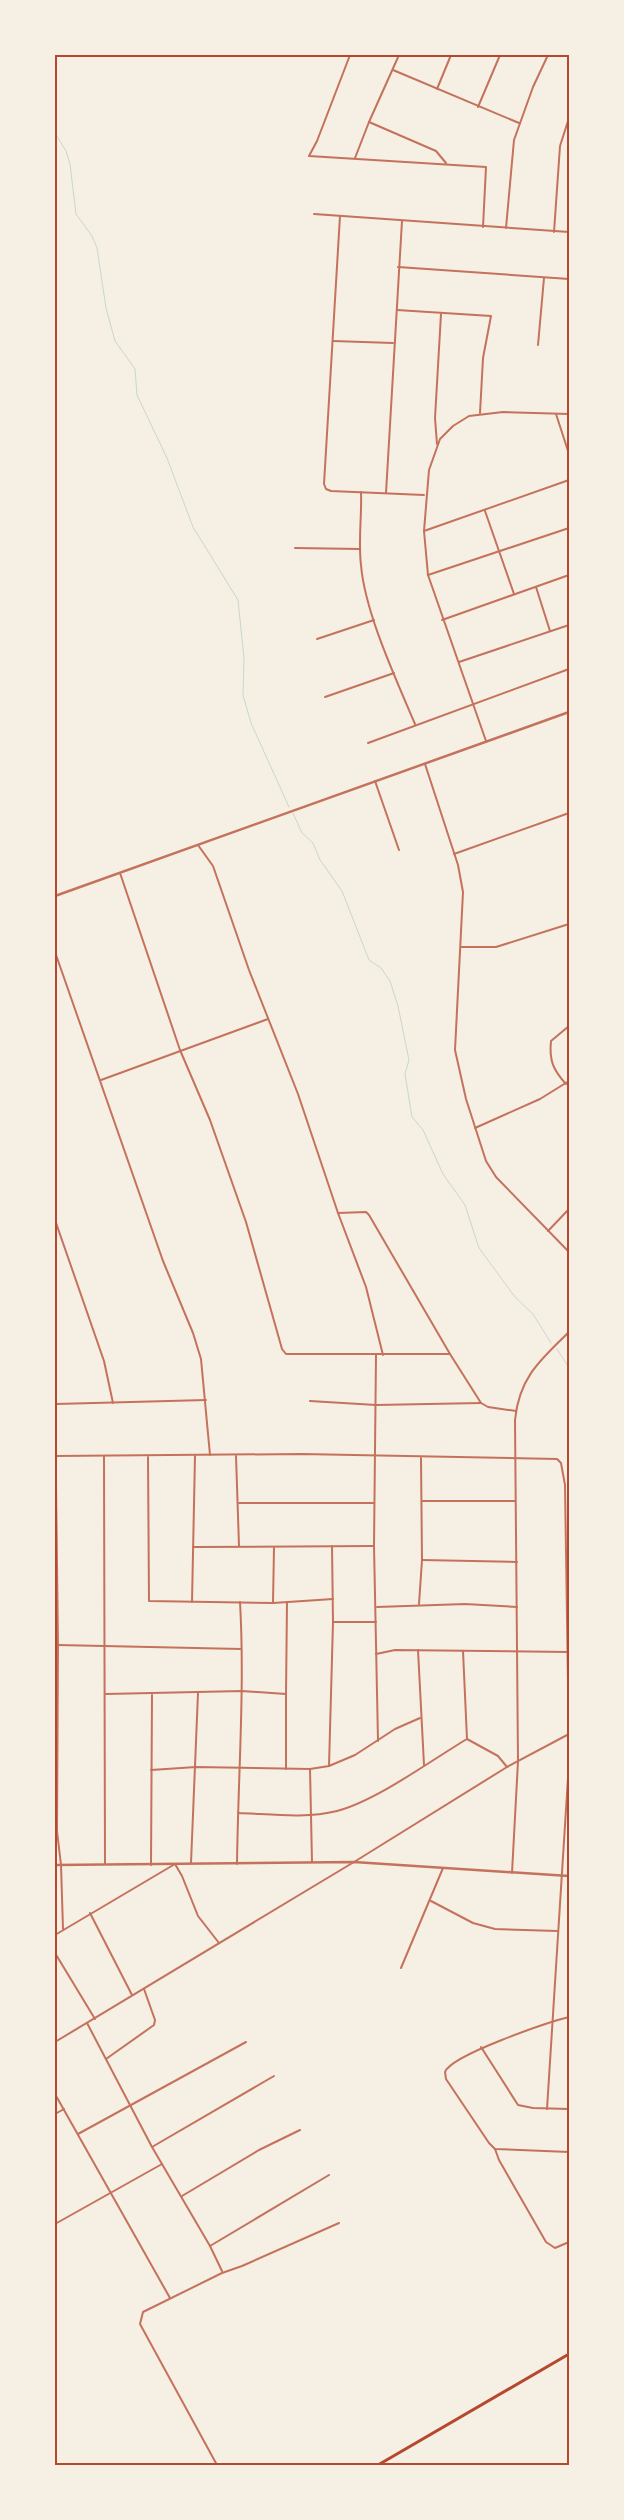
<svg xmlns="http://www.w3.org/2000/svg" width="624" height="2520" font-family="'Sofia Sans Condensed',sans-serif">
<rect width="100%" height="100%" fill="#f6efe4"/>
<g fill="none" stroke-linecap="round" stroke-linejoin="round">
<g stroke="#c9d6d2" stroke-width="1">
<path d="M55,133L66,151L70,164L76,214L92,236L97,248L106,308L115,341L135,369L137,395L167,458L193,527L238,600L244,658L243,695L251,723L289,807"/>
<path d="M293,813L302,833L313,843L320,860L342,891L369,960L381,968L390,981L398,1006L409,1060L405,1074L412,1117L423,1130L443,1174L465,1205L479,1248L515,1297L533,1314L551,1343"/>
<path d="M557,1349L569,1368"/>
</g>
<g stroke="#c5725c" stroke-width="2">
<path d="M350,55L317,141L309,156L486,167L483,227"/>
<path d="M399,55L369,122L436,151L446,163"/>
<path d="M393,70L519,123"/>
<path d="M437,89L451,55"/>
<path d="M478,107L500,55"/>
<path d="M355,158L369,122"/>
<path d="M314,214L569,232"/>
<path d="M340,216L324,484L326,489L331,491L424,495"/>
<path d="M506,228L514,140L533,87L548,55"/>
<path d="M554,232L560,146L569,118"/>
<path d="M398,267L569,279"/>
<path d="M397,310L491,316L483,358L480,413"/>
<path d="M333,341L393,343"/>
<path d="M538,345L544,278"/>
<path d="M556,414L569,454"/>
<path d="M437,444L435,418L441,314"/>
<path d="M361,492C362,516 358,540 361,565C365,613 396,679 415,724"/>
<path d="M386,493L402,221"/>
<path d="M485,511L514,594"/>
<path d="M424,531L569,480"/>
<path d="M295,548L360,549"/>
<path d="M428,575L569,528"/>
<path d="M536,587L550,631"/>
<path d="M442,620L569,575"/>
<path d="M317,639L374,620"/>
<path d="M459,662L569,625"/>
<path d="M325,697L394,673"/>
<path d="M486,741L428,575L424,531L429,470L440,439L453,426L469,416L503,412L569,414"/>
<path d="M368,743L569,669"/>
<path d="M425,764L458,865L463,892L455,1050L466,1099L486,1161L496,1177L569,1252"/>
<path d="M375,781L399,850"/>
<path d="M198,845L213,866L249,970L298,1094L338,1213L366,1212L369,1215L450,1354L481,1403L488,1407L516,1411"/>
<path d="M454,854L569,813"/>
<path d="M120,873L180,1050L210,1120L246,1222L282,1349L286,1354H450"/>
<path d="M461,947H496L569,924"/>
<path d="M55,952L163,1261L193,1333L201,1359L210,1455"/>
<path d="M101,1080L268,1019"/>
<path d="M566,1084C553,1070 549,1060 551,1041L569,1026"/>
<path d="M475,1128L540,1099L569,1081"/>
<path d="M338,1213L366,1287L383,1355"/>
<path d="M55,1220L104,1361L113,1403"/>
<path d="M548,1231L569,1209"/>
<path d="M376,1355L374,1546L378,1741"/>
<path d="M310,1401L376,1405L481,1403"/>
<path d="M55,1404L58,1645L57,1831L61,1865L63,1929"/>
<path d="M56,1404L206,1400"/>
<path d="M55,1456L302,1454L557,1459L561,1463L565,1485L569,1749"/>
<path d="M104,1456L105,1864"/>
<path d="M236,1456L239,1546"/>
<path d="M148,1457L149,1601L273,1603L333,1599"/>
<path d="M422,1501H515"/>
<path d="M239,1503H374"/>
<path d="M193,1547L373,1546"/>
<path d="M422,1560L517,1562"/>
<path d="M192,1602L195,1456"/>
<path d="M273,1603L274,1548"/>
<path d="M419,1604L422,1560L421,1458"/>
<path d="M377,1607L465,1604L517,1607"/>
<path d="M334,1622H376"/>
<path d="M58,1645L241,1649"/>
<path d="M418,1650L424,1765"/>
<path d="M376,1654L395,1650L569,1652"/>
<path d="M106,1694L242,1691L286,1694L287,1602"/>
<path d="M286,1694V1769"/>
<path d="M467,1739L498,1756L507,1767"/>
<path d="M329,1766L333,1622L332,1546"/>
<path d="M310,1769L312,1862"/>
<path d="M151,1770L196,1767L310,1769L329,1766L355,1755L395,1729L420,1718"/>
<path d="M238,1813C270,1814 305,1819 337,1811C376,1801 430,1761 467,1739L463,1651"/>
<path d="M191,1863L198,1693"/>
<path d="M237,1864C238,1777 245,1689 240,1602"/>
<path d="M151,1865L152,1695"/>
<path d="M512,1873L518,1761L515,1420C519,1378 540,1360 569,1332"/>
<path d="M431,1901L473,1923L495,1929L557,1931"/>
<path d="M90,1913L132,1995"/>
<path d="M55,1935L175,1864L182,1876L198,1916L219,1943"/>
<path d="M55,1953L95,2019"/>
<path d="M401,1968L443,1868"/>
<path d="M569,2017C549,2022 451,2055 445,2072L446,2079L489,2143L495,2149L569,2152"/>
<path d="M87,2023L152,2147L210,2246L222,2271"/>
<path d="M55,2042L354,1862L507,1767L569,1734"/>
<path d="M481,2047L518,2105L533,2108L569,2109"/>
<path d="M106,2059L154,2025L155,2020L144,1989"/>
<path d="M55,2094L170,2298"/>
<path d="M547,2109L569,1762"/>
<path d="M55,2114L64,2109"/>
<path d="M78,2134L246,2042"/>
<path d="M152,2147L274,2076"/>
<path d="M495,2149L499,2160L546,2242L555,2248L569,2242"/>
<path d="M182,2196L259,2150L300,2130"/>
<path d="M55,2224L162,2164"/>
<path d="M210,2246L329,2175"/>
<path d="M217,2465L140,2324L143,2312L222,2273L242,2266L339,2223"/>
</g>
<g stroke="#c5725c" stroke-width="2.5">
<path d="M55,896L569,712"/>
<path d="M55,1865L354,1862L569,1876"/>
</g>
<path stroke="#b5482f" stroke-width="3" d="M378,2465L569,2354"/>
</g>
<rect width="624" height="2520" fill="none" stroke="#f6efe4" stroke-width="112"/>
<rect x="56" y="56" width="512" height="2408" fill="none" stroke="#b5482f" stroke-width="2"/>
</svg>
